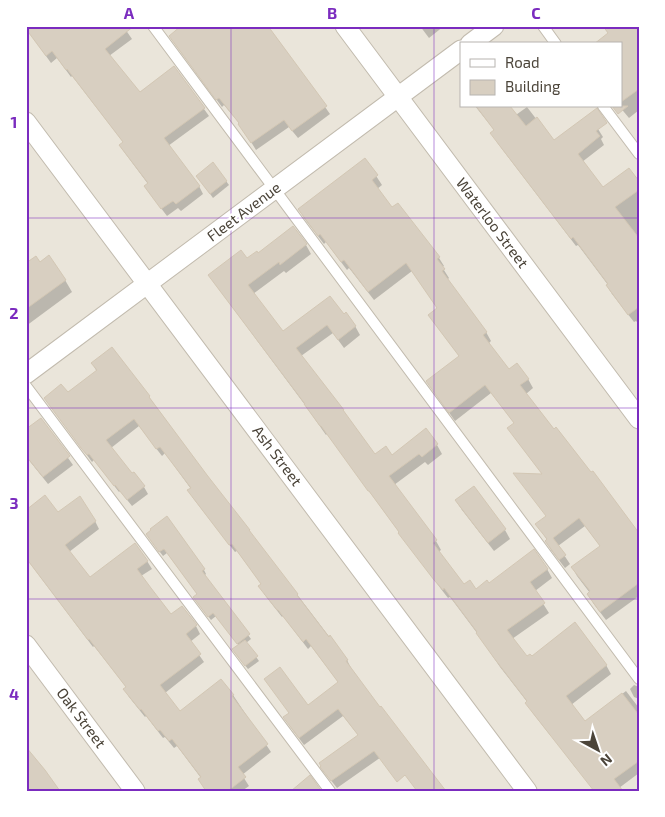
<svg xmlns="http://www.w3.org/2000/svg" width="665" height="817" font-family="'Exo 2',sans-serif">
<rect width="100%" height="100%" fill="#f6f3ec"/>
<path fill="#eae5da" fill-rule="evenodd" d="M26,26H639V791H26ZM461,44H621V106H461Z"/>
<g fill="#0003">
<path d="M123,26L132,39L109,56L139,93L174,67L209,116L168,146L199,186L203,194L181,211L178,208L167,216L145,187L148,184L125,153L120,146L124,143L72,76L71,77L57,58L51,63L31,35Z"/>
<path d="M420,26H444L429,38Z"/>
<path d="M603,26H639V110L629,118L619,106H621V44L609,34Z"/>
<path d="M280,43L330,114L298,138L289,127L256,150L240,124L224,105L222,107L175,44Z"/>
<path d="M475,106H505L513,117L527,107L554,142L598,129L603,137L601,139L604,145L582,162L602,189L639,183V324L636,321L634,322L612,294L607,286L608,285L578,245L576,246L496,141L495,131Z"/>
<path d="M365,159L382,185L377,189L392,209L439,258L444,266L442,267L449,278L447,280L486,332L491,341L488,344L509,370L528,379L533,388L526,394L639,537V596L606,620L593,603L590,593L577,576L572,567L601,547L585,526L558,546L570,564L565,568L551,550L546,541L547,540L537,524L548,521L543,475L514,437L515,424L491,393L455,421L433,390L428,382L460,357L435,324L430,316L438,309L412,271L374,300L349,268L347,270L326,242L324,244L304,218L299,209Z"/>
<path d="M200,180L226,181L229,185L213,198Z"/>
<path d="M306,245L311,254L286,273L284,271L253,294L283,333L343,316L355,326L360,335L344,348L333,333L301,356L375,456L392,457L426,430L437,445L442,454L428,465L425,462L394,485L436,541L441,550L438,552L464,586L476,591L489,585L547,569L552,578L535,591L549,613L512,639L526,658H531L575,624L606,665L611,674L571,705L585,723L626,691L639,708V773L619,788L576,767H575L551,734L550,735L532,712L528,703L500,667L477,633L450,597L448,598L441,589L327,434L326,435L305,405L215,284L210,276L258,254Z"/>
<path d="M40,263L65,280L72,292L26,326V264Z"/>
<path d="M112,349L149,397L206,476L249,530L254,538L347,660L351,668H350L404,741L337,788L326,774L359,736L343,716L304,745L289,725L307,707L339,683L311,646L308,649L283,616L282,617L264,594L262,585L237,551L235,552L193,498L189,491L191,489L165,453L162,456L139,426L111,448L132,475L144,487L148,494L132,506L120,491L119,492L94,460L92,462L50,405L97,372L92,363Z"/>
<path d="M41,420L73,465L48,484L28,459L26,461V431Z"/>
<path d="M456,501L505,530L510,539L494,551L462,510Z"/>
<path d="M58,513L95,521L99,529L69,552L89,579L147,561L152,569L141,576L171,616L182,607L196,626L200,634L190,642L204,662L165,693L180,713L233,695L271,752L242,775L249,786L242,791H207L201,778L177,746L174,748L165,737L163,738L146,716L145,717L129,697L125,690L127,688L94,646L93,647L26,558Z"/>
<path d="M166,518L204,570L206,574L204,576L251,639L246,643L259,661L248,669L236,654L239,646L216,616L211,620L197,602L198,595L167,553L163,556L150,539Z"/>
<path d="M634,685L639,687V699L634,697L630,689Z"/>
</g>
<g fill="#d8cfc1" stroke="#d3c7b4">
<path d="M26,26H134L105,49L140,92L174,66L205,108L164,138L200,186L176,204L173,201L161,209L144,186L148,183L119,145L123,142L67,69L66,70L52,51L46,56L26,29Z"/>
<path d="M181,26H268L327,106L292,131L284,120L251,143L238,124L239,123L219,98L216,100L169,36Z"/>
<path d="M603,26H639V89L621,102V44H594L608,33Z"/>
<path d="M476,106H510L526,126L537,117L554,140L597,108L607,123L596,131L600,136L578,154L603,187L629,168L639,181V190L615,207L639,238V307L628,315L606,285L608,284L573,237L571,239L490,133L494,130Z"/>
<path d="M612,106H628L618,114Z"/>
<path d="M365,158L378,175L372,180L392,207L398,203L440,257L437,259L445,269L442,271L487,332L483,335L509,369L517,363L529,379L520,385L554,429L556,427L591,472L593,471L639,533V583L600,612L587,594L590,591L571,567L600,546L579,518L553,538L566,555L559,560L545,541L547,539L535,524L546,516L513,473L542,474L507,428L514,423L485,385L449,413L426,381L459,356L428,315L437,308L406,263L368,292L344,260L341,262L320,234L318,236L298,209Z"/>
<path d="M213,162L227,181L210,194L196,176Z"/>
<path d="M293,226L307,244L280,265L279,262L248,285L283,331L330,296L344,314L346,312L356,326L338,340L327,325L296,348L344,410H343L375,454L386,446L392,455L426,428L438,444L422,457L419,454L389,476L437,540L433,543L464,584L470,580L476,589L487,580L489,583L534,549L548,569L530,582L545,603L507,630L527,656L530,654L532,656L575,622L607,665L566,696L585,721L622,693L639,715V761L614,779L623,791H594L525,703L527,701L494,658L476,633L477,632L444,588L443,590L434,580L398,533L399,532L369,491H368L321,426H320L304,404H305L208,275L241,250L247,258L257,251L258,253Z"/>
<path d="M49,255L66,280L26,309V263L36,256L40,262Z"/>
<path d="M112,347L150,396L149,397L207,475L250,530H249L298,594L297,595L329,637L330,635L348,660L346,661L380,707L381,706L446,791H417L405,775L397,782L374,751L331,781L320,767L321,766L319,763L358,735L338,709L299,738L283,717L289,713L264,679L280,667L308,705L338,682L306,639L303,642L278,610H277L258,586L261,584L232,544L229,545L187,490L191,488L160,447L156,449L134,419L106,440L132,473L134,472L145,486L127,500L115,485L114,486L89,454L87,455L81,448L44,398L61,384L68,392L97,370L91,363Z"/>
<path d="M41,418L70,456L43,477L26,456V429Z"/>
<path d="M474,486L506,529L488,543L455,500Z"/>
<path d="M45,495L58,512L80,496L96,521L65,545L90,577L135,543L148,561L137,569L151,588L171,614L182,606L197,625L186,634L201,654L160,685L180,711L221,679L234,695L232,696L268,744L238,767L246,777L228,791H206L198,779L201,777L172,739L169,741L160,730L158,731L141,709L140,710L123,689L126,687L89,639L88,640L26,558V510Z"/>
<path d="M167,516L205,569L202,571L250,634L237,644L213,613L208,617L193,597L197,594L164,549L159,552L146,534L151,530L150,529Z"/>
<path d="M245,640L258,656L245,666L232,649Z"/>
<path d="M26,747L45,770L60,791H26Z"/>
<path d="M310,775L320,789L318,791H291Z"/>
</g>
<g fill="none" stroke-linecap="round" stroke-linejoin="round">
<defs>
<g id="lane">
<path d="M153,26L639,679"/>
<path d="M543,26L556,44"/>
<path d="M603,106L639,154"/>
<path d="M26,386L330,791"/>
</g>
<g id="street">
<path d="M345,26L639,419"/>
<path d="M470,44L494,26"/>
<path d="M26,122L527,791"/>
<path d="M26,374L461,50"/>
<path d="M26,645L135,791"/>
</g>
</defs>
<use href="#lane" stroke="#c2bbae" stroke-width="12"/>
<use href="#street" stroke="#c2bbae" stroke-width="21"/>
<use href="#lane" stroke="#fff" stroke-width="10"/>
<use href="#street" stroke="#fff" stroke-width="19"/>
</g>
<path fill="none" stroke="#7b2cbf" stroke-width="1" stroke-opacity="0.55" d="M231,26V791M434,26V791M26,218H639M26,408H639M26,599H639"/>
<g text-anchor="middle" stroke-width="4.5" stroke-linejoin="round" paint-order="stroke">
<g font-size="15" fill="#4b4439" stroke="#fff">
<text transform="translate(244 212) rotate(-37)" y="5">Fleet Avenue</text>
<text transform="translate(492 223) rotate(53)" y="5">Waterloo Street</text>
<text transform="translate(277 456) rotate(53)" y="5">Ash Street</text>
<text transform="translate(81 718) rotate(53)" y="5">Oak Street</text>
</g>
</g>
<rect width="665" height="817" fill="none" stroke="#ffffff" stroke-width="55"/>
<rect x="460" y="42" width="162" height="65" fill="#ffffff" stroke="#b7b4b0"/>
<rect x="470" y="59" width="25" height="8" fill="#ffffff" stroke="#b7b4b0"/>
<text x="505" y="68" font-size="15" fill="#4b4439">Road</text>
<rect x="470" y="80" width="25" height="15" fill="#d8cfc1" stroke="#b7b4b0"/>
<text x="505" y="92" font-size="15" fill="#4b4439">Building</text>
<g transform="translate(598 750) rotate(140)" stroke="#ffffff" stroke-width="4" paint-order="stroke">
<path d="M0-4L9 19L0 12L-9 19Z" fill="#4b4439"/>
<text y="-8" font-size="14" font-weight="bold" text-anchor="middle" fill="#4b4439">N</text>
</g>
<rect x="28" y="28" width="610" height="762" fill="none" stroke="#7b2cbf" stroke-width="2"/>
<g font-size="16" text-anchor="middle" font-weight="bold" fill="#7b2cbf">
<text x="129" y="19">A</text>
<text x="332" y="19">B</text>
<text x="536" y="19">C</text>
<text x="14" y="128">1</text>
<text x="14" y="319">2</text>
<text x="14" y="509">3</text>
<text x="14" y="700">4</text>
</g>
</svg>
